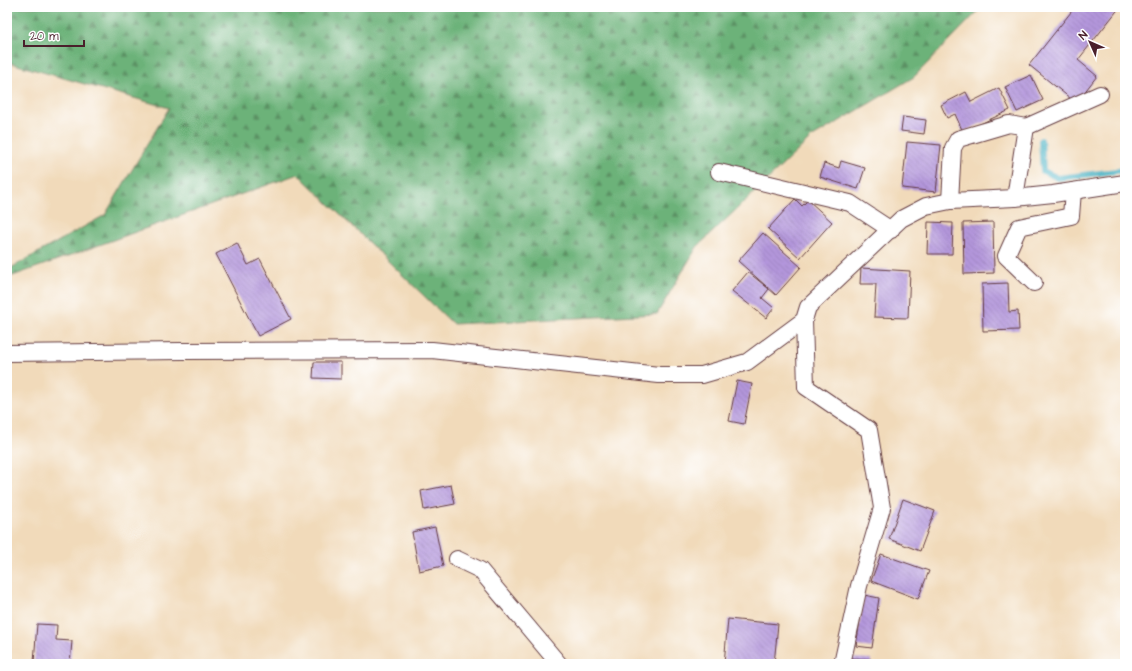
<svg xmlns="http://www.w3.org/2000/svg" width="1132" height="671" font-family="'Architects Daughter',sans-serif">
<defs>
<pattern id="forest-firs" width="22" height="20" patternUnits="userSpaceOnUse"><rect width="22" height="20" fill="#6cb279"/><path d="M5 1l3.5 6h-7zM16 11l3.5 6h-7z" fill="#5b9063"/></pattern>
<pattern id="building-back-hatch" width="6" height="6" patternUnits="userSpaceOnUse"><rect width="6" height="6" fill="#b396dc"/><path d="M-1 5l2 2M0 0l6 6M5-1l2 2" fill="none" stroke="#947ab3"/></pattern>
</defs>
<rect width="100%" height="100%" fill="#fff"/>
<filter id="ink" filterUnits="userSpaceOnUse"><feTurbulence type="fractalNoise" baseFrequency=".025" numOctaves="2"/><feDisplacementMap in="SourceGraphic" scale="8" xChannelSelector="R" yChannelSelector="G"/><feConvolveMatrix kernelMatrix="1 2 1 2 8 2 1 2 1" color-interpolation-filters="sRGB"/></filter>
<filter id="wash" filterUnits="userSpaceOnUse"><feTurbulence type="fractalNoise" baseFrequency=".012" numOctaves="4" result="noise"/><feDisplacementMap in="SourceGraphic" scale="16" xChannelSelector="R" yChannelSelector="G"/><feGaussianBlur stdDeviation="0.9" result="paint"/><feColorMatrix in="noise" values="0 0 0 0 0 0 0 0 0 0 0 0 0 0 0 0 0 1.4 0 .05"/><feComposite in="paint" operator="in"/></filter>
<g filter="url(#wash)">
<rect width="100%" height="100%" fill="#f1daba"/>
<path fill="url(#forest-firs)" stroke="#5b6852" d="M7,7H982L914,77L811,138L697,247L657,314L453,324L298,174L7,278V268L9,269L105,215L169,108L7,62Z"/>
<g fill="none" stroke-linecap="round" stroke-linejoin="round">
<path stroke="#42aec0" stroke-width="6" d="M1041,140L1043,171L1058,178L1125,170"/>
</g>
<g id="blocks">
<g fill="url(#building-back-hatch)">
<path d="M1075,7H1120L1078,60L1097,76L1076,103L1029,65Z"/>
<path d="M1031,75L1043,100L1017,112L1005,87Z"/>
<path d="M999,88L1010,110L963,132L955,114L947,118L941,105L966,92L971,102Z"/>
<path d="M903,117L926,120L924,134L901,131Z"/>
<path d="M907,142L941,145L936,192L902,188Z"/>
<path d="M841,161L865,168L858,189L820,177L824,163L839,168Z"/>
<path d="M795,199L802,206L808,200L832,222L800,258L768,229Z"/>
<path d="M928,222L953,223L952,254H927Z"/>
<path d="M993,222L994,273L964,274L963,223Z"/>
<path d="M763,233L801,267L776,295L738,261Z"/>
<path d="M237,243L248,265L260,259L291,319L258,336L216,254Z"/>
<path d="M861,268L910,271L908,318L874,317L876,284H860Z"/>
<path d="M748,272L769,289L762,298L774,308L766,318L732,291Z"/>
<path d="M1008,283L1009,312L1018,311L1019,330L983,331L982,284Z"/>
<path d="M314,362H341V379L313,378Z"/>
<path d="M737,381L752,384L744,424L729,421Z"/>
<path d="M451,485L455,504L424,510L421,491Z"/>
<path d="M903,499L935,511L920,551L889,539Z"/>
<path d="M435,527L443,566L419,571L412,532Z"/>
<path d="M881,554L929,571L918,599L871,581Z"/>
<path d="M864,595L879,598L872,648L856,646Z"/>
<path d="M728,619L778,624L774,664H724Z"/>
<path d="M37,624L57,625L56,640L72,641L70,664L34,662Z"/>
<path d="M849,658L871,659V664H849Z"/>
</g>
</g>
</g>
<g filter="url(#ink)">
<use href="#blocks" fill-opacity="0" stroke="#633b40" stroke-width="1"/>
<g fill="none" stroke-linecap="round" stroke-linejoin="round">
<defs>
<g id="street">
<path d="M1026,127L1100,94"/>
<path d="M719,172L850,203L891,230"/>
<path d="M950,201L953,148L958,139L1009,124L1026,127L1015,198"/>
<path d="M1034,283L1006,256L1019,227L1071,216L1073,191"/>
<path d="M804,320L806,387L869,430L882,508L859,586L842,664"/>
<path d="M7,353L182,351L432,350L659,375H702L747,362L804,320L808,307L901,219L926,206L950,201L1015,198L1053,194L1125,183"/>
<path d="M457,559L480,570L559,664"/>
</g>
</defs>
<use href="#street" stroke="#633b40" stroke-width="18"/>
<use href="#street" stroke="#fff" stroke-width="16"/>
</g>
</g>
<rect width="1132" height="671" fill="none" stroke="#fff" stroke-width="24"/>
<g transform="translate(1090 42) rotate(315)" stroke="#ffffff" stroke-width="3" paint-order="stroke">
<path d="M0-3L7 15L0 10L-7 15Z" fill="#4a1f2b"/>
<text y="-6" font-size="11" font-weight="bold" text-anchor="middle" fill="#4a1f2b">N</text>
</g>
<path d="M24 40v6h60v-6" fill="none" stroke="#4a1f2b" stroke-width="2"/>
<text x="30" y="40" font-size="12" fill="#4a1f2b" stroke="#ffffff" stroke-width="3" paint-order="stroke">20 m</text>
</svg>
